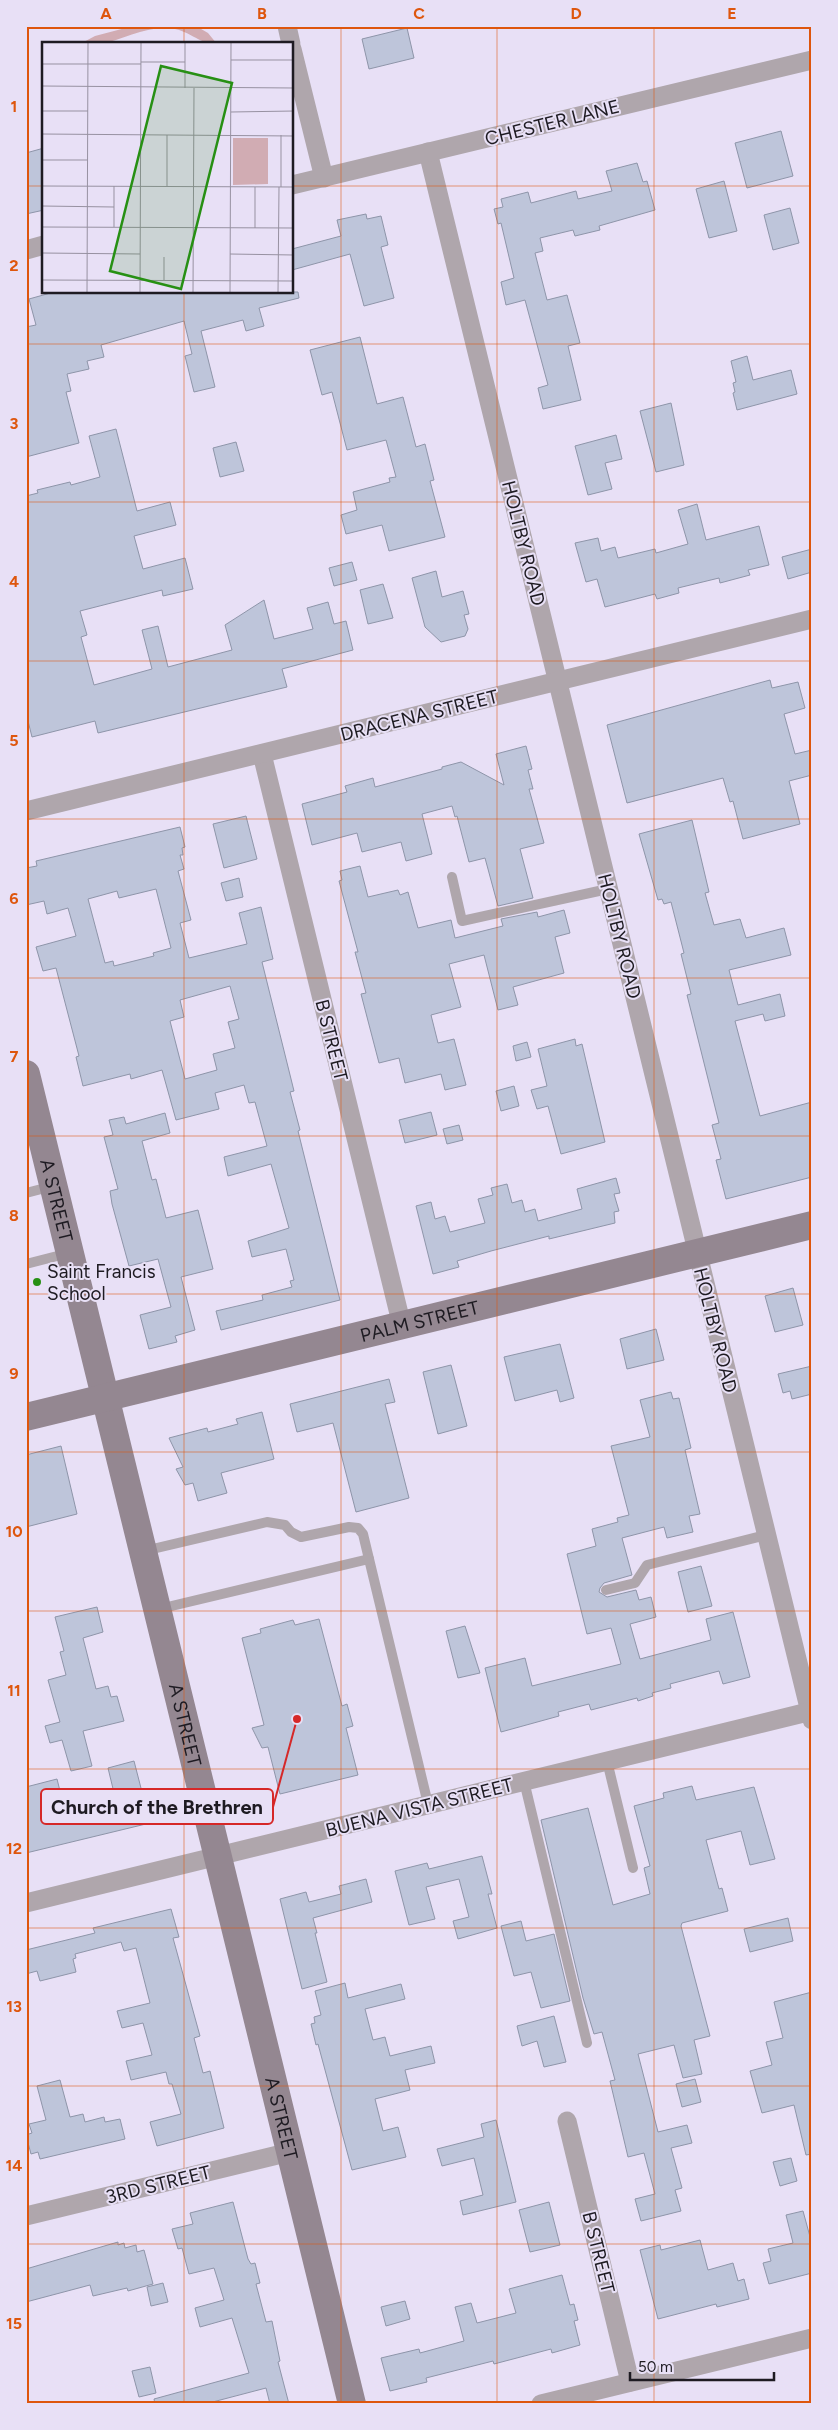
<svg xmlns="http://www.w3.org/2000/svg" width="838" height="2430" font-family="Figtree,sans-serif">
<rect width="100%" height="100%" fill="#e8e0f6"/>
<path fill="#d1acb3" d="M133,26H196L208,33L217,44C197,44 190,29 167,28C144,27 122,40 100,44C93,45 86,44 80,44L95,36Z"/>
<g fill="#bec5da" stroke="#8e95a9" fill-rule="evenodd">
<path d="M407,28L414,58L369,69L362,39Z"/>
<path d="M781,131L793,176L747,188L735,143Z"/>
<path d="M44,148V210L26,214V153Z"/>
<path d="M637,163L643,182L647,181L655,210L599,226L600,230L575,236L573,230L540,238L543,251L535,253L547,300L567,295L580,343L568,346L581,400L543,409L538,388L548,385L525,300L506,305L501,282L514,278L501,223L498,224L494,209L503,207L501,199L528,192L531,203L576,191L578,199L612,191L606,171Z"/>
<path d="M724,181L737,231L709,238L696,189Z"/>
<path d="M790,208L799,243L773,250L764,215Z"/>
<path d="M366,214L367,219L381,216L388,245L381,247L394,298L364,306L350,254L292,270V249L341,236L337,220Z"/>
<path d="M54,292H298L299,298L259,308L264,326L246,331L243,320L201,331L215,387L194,392L185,356L192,354L184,321L101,345L104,357L87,361L89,369L67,374L71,391L66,392L79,443L26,457V327L36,325L29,299Z"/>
<path d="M360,337L377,404L403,397L416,447L425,444L434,480L430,481L445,537L389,551L382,525L346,534L341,515L357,510L353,492L390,482L389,478L396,477L386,440L347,450L332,392L322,395L310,350Z"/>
<path d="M747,356L753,380L791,370L797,394L737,410L733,393L735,392L733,383L736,382L731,361Z"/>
<path d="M671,403L684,465L656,472L640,411Z"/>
<path d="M116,429L137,511L170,502L176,525L134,536L143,569L185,558L193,589L163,596L162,590L80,611L87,635L81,637L94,685L152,669L142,630L158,626L168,667L232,650L225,625L264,600L274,639L313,629L307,608L328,602L334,624L346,621L353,650L282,669L287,687L98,733L95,721L32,737L26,713V496L38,493L37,490L70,482L71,485L100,477L89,436Z"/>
<path d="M616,435L622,459L605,463L612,489L588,495L575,446Z"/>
<path d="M236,442L244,471L220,477L213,448Z"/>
<path d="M697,504L706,540L759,526L769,565L748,570L750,575L720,583L719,578L678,588L679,593L657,599L655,594L605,607L597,579L586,582L575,543L598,538L601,551L615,547L618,558L655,549L656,553L688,544L678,510Z"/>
<path d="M812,549V572L788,579L782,557Z"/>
<path d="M352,562L357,580L334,586L329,568Z"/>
<path d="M436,571L442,597L463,591L469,614L464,615L468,629L465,636L441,642L425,627L412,578Z"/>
<path d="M383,584L393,618L368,624L360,590Z"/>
<path d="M770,680L772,688L798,682L805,708L784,714L795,754L812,750V775L789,781L800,824L743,839L733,801L730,802L723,778L627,803L607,725Z"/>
<path d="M526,746L532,769L528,770L533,789H529L544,843L520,849L533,898L498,906L485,858L469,862L457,816L455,817L452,806L422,814L432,854L406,861L401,842L362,852L357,833L312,845L302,804L347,792L345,786L373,778L375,787L442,769V767L461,762L504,785L496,754Z"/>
<path d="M246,816L257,859L224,868L213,824Z"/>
<path d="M692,820L709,892L705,893L714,925L740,919L746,938L784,928L791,955L729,970L738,1005L780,994L785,1016L765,1021L763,1014L735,1021L760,1116L812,1102V1177L726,1199L716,1160L721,1159L712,1125L719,1123L687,995L691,994L681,954L684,953L671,902L664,904L662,899L658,900L639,834Z"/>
<path d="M180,827L185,847L182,848L183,855H180L184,869L178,871L191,920L180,923L189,958L247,944L239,913L261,907L273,959L262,962L294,1091L290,1092L300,1130L298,1131L340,1300L221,1330L216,1311L263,1300L262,1295L292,1287L290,1281L294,1280L286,1249L252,1257L248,1241L289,1228L271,1164L228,1176L224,1157L267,1146L255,1102L249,1103L244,1085L215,1093L219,1109L176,1120L162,1070L131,1079L130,1074L83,1086L76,1057L79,1056L56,968L43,971L36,947L76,936L68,908L47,914L44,901L26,905V868L37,866L36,861ZM156,889L171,948L153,953L154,956L114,966L113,961L105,963L88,899L117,891L119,898ZM230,986L239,1019L228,1022L235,1048L213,1054L217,1070L185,1079L170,1021L184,1017L180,1000Z"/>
<path d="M360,866L368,897L398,890L400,895L408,892L418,928L451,920L455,938L503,926L501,919L537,912L538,917L564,910L570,933L555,937L564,973L513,987L518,1005L498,1010L484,955L449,964L461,1007L431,1015L438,1043L454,1039L466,1085L445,1090L441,1074L405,1083L399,1058L379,1063L361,994L366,993L355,952H358L339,881L342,880L340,871Z"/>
<path d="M239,878L243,897L226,901L221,883Z"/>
<path d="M575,1039L576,1046L582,1044L605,1142L561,1154L548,1106L537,1109L531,1090L547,1086L538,1049Z"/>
<path d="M527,1042L531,1057L516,1061L513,1046Z"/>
<path d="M514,1086L519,1106L501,1111L496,1091Z"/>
<path d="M431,1112L437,1135L405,1143L399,1120Z"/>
<path d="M165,1113L170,1133L142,1141L152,1180L156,1179L166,1218L198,1210L213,1269L181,1277L195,1330L175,1336L177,1342L149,1349L140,1315L171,1307L158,1259L129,1266L112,1204L110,1191L118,1189L104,1137L113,1135L109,1120L124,1117L126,1124Z"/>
<path d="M459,1125L463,1140L447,1144L443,1129Z"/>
<path d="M616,1178L620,1193L614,1194L619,1211L614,1212L615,1223L549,1239V1236L491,1251L457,1261L459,1267L433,1274L416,1206L431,1202L435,1219L445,1216L450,1232L485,1223L478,1199L493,1195L491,1188L507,1184L512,1203L522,1200L525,1212L535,1209L538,1221L582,1209L577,1189Z"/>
<path d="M793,1288L803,1325L775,1332L765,1296Z"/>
<path d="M656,1329L664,1360L627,1369L620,1339Z"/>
<path d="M560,1344L574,1398L560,1402L557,1390L515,1401L504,1357Z"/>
<path d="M451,1365L467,1426L438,1434L423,1372Z"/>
<path d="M812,1366V1394L792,1399L790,1391L783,1393L778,1374Z"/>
<path d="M389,1379L395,1402L385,1404L409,1498L356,1512L333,1423L297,1432L290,1404Z"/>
<path d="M671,1392L673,1399L679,1398L691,1448L685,1450L700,1514L689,1516L693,1532L667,1538L664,1527L622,1538L632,1575L604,1583L600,1588L599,1592L607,1597L636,1590L639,1600L651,1597L656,1617L630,1624L640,1659L711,1640L706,1619L733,1612L750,1677L723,1684L719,1671L670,1684L671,1688L652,1693L653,1696L638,1701L637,1698L591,1710L589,1704L558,1712L559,1716L501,1732L485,1668L525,1658L532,1686L621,1664L611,1628L587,1634L567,1554L596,1546L592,1529L618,1522L617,1518L629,1515L611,1446L650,1437L640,1400Z"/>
<path d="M262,1412L274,1459L221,1473L227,1493L198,1501L193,1483L185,1485L176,1469L183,1467L169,1438L207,1428L208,1432L238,1424L236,1419Z"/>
<path d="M61,1446L77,1514L26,1527V1455Z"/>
<path d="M701,1566L712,1606L688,1612L678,1572Z"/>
<path d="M97,1607L103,1632L83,1638L96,1689L108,1686L111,1697L117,1696L124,1721L83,1731L92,1766L71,1771L62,1740L50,1743L45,1726L60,1722L48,1680L66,1675L60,1652L64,1651L55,1617Z"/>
<path d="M319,1619L342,1706L347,1704L353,1726L346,1728L358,1775L280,1794L268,1747L262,1748L252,1728L264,1725L242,1638L261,1633L260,1629L293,1620L295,1625Z"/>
<path d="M465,1626L480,1673L458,1678L446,1631Z"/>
<path d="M134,1761L150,1823L26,1853V1787L57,1779L64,1807L84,1802V1804L115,1797L108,1768Z"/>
<path d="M692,1786L696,1800L754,1787L775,1859L750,1865L741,1831L706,1840L719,1889L722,1888L728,1911L682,1923L681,1926L710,2036L694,2040L702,2074L683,2078L674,2045L638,2054L658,2132L687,2125L692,2143L671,2148L682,2188L675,2190L681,2211L641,2221L635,2199L655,2194L644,2153L628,2157L610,2081L615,2080L602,2032L594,2034L583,1998L541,1820L588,1808L613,1905L650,1894L644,1868L650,1866L634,1806L664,1798L663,1793Z"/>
<path d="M482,1856L492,1894H488L497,1928L458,1939L453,1921L469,1917L459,1879L426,1887L435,1919L409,1925L395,1871L427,1863L429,1869Z"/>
<path d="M366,1879L372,1902L313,1918L317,1933H315L327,1982L302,1989L280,1899L306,1892L309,1902L341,1894L339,1886Z"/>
<path d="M171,1909L179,1937L173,1938L200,2036L194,2038L203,2073L210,2071L224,2128L157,2146L150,2122L181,2114L172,2084H169L166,2072L131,2080L126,2061L152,2055L143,2023L122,2028L117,2011L150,2003L136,1948L124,1951L121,1942L75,1954L76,1958L73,1959L76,1972L40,1981L37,1971L26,1974V1950L95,1933L93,1928Z"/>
<path d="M788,1918L793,1941L750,1952L744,1929Z"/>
<path d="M521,1921L526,1941L554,1934L570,2001L541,2008L531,1972L514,1976L501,1926Z"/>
<path d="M345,1983L348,1998L401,1984L405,1999L365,2009L373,2040L385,2037L390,2056L431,2046L435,2063L405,2070L410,2090L375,2099L383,2131L398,2127L406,2157L352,2170L318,2044L316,2045L311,2024L315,2023L314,2017L321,2015L315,1991Z"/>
<path d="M812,1992V2154L806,2155L794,2105L762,2113L750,2071L772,2065L766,2042L783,2038L774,2002Z"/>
<path d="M554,2016L566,2062L544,2067L537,2041L522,2046L517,2026Z"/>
<path d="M695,2079L701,2102L682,2107L676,2084Z"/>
<path d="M60,2080L70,2117L83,2114L85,2122L104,2117L105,2122L120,2119L125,2139L40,2159L38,2152L31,2154L26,2135L32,2133L29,2124L46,2120L37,2086Z"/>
<path d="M496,2120L516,2202L463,2215L460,2201L483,2195L474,2158L442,2166L437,2149L484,2137L481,2124Z"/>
<path d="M791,2158L797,2181L780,2186L773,2162Z"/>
<path d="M233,2202L248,2259L251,2264L255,2263L260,2283L256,2284L266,2322L272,2321L280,2361L278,2362L289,2404H270L266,2388L205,2404H155L154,2399L249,2373L232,2318L200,2327L195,2308L224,2300L214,2268L189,2274L182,2248L178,2249L172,2229L193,2224L190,2213Z"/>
<path d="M549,2202L560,2245L530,2252L519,2210Z"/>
<path d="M803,2211L812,2244V2273L769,2284L763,2263L771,2261L768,2249L793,2243L786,2215Z"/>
<path d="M700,2240L708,2270L733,2263L738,2281L744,2279L749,2299L717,2307L716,2304L658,2319L640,2250L660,2245L661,2250Z"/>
<path d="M118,2242V2245L124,2243L125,2248L136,2245L137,2252L144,2250L153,2284L128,2291L127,2288L93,2296L90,2285L26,2302V2269Z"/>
<path d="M562,2275L570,2305L574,2304L578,2320L574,2321L580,2345L552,2353L551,2349L494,2364L493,2361L426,2378L427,2382L390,2391L381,2358L419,2349L420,2353L464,2341L455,2307L471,2303L477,2323L516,2313L509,2289Z"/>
<path d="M163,2283L168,2302L151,2306L147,2287Z"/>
<path d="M405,2301L410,2319L386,2326L381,2307Z"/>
<path d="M150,2367L156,2393L139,2397L132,2371Z"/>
</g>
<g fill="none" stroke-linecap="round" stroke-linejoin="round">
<g stroke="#afa6ac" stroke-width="10">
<path d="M452,877L462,921L608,889"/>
<path d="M26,1193L53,1186"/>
<path d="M26,1264L69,1253"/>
<path d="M144,1551L267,1522L285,1525L291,1532L301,1537L349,1527L358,1528L363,1534L369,1559"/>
<path d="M606,1590L635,1583L647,1565L766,1535"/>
<path d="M159,1609L369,1559L428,1804"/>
<path d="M607,1761L633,1868"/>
<path d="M524,1781L587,2043"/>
</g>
<g stroke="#afa6ac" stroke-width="19">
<path d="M287,26L291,44"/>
<path d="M292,49L324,178"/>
<path d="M428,152L812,1720"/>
<path d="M292,185L812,60"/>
<path d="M26,250L44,245"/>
<path d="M262,754L402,1326"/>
<path d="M26,811L812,619"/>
<path d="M26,1903L812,1711"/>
<path d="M567,2121L630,2382"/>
<path d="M26,2216L290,2152"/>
<path d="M541,2404L812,2338"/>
</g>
<g stroke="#948791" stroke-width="28">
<path id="s1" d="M26,1074L352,2404"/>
<path id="s2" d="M26,1417L812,1225"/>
</g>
</g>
<path fill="none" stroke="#de560d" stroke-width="1" stroke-opacity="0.55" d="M184,26V44M341,26V2404M497,26V2404M654,26V2404M26,186H44M292,186H812M184,292V2404M26,344H812M26,502H812M26,661H812M26,819H812M26,978H812M26,1136H812M26,1294H812M26,1452H812M26,1611H812M26,1769H812M26,1928H812M26,2086H812M26,2244H812"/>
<circle fill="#279014" stroke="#e8e0f6" stroke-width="2" cx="37" cy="1282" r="5"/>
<g text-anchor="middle" stroke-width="4" stroke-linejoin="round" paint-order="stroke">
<g font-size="19" fill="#1e1b22" stroke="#e8e0f6">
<text transform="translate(552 122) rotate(-14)" y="7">CHESTER LANE</text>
<text transform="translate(524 543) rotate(76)" y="7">HOLTBY ROAD</text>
<text transform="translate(419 715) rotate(-14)" y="7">DRACENA STREET</text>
<text transform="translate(620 936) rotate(76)" y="7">HOLTBY ROAD</text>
<text transform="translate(332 1040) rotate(76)" y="7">B STREET</text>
<text dy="7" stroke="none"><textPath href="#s1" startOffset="130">A STREET</textPath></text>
<text dy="7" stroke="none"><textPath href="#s2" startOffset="405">PALM STREET</textPath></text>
<text transform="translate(716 1330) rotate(76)" y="7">HOLTBY ROAD</text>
<text dy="7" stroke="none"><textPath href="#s1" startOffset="670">A STREET</textPath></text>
<text transform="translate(419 1807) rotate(-14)" y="7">BUENA VISTA STREET</text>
<text dy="7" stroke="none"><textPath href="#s1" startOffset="1075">A STREET</textPath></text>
<text transform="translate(158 2184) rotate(-14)" y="7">3RD STREET</text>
<text transform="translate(599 2252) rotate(76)" y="7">B STREET</text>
</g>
<g font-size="19" fill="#1e1b22" stroke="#e8e0f6" text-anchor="start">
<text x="47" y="1278">Saint Francis<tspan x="47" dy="22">School</tspan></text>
</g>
</g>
<g transform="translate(42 42)">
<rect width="251" height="251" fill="#e8e0f6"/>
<path d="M191,96H226V142L191,143Z" fill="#d1acb3"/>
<path fill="none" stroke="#9791a1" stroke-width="1" d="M189,18H252M99,20H143M0,22H99M0,44L252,46M143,46V0M0,69H46M189,70L252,69M0,92L252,94M0,118H46M0,144L252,145M125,144V93M213,145V186M239,145V93M0,164L72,165M0,185L252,186M72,185V144M0,211L98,212M188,212L252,213M0,238L252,239M122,238V215M45,251L46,0M98,251L99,0M151,251L152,46M188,251L189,0M236,251L237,145"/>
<path fill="#279014" fill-opacity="0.15" stroke="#279014" stroke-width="2.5" d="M119,24L190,41L139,247L68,229Z"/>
<rect width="251" height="251" fill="none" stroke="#1e1b22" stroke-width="2.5"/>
</g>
<path fill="none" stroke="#d62828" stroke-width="2" d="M297 1719L273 1807"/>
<circle fill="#d62828" stroke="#e8e0f6" stroke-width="2" cx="297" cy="1719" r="5"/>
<rect fill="#e8e0f6" stroke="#d62828" stroke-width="2" x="41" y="1789" width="232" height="35" rx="5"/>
<g font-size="20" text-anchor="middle" font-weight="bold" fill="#1e1b22">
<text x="157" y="1814">Church of the Brethren</text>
</g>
<rect width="838" height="2430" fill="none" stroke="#e8e0f6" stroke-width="55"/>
<path d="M630 2372v8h144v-8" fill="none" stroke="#1e1b22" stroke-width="2.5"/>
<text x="638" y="2372" font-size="15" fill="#1e1b22" stroke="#e8e0f6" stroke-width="4" paint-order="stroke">50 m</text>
<rect x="28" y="28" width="782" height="2374" fill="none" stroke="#de560d" stroke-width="2"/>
<g font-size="16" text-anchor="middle" font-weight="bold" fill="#de560d">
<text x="106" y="19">A</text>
<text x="262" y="19">B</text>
<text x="419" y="19">C</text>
<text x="576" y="19">D</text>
<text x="732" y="19">E</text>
<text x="14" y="112">1</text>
<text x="14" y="271">2</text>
<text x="14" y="429">3</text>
<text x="14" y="587">4</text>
<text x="14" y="746">5</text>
<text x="14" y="904">6</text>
<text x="14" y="1062">7</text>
<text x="14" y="1221">8</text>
<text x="14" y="1379">9</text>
<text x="14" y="1537">10</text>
<text x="14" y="1696">11</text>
<text x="14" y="1854">12</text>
<text x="14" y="2012">13</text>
<text x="14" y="2171">14</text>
<text x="14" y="2329">15</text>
</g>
</svg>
